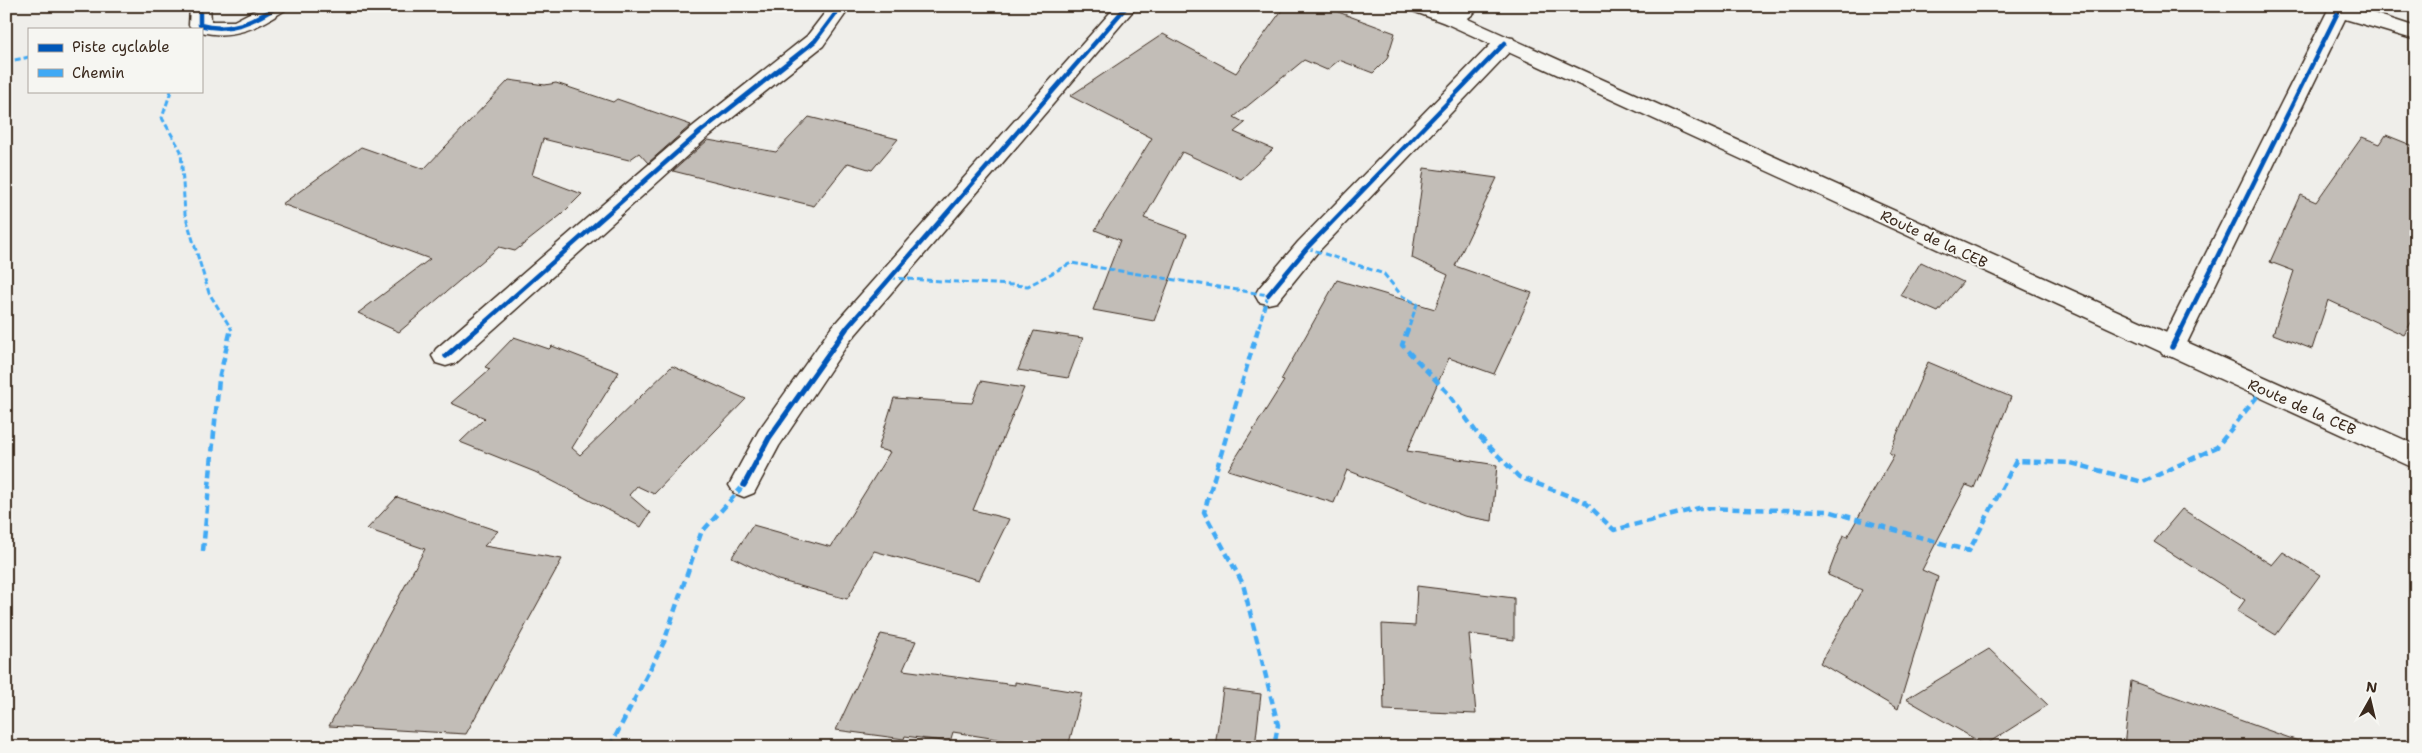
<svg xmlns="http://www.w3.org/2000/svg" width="2422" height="753" font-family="'Shantell Sans',sans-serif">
<rect width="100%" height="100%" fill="#efeeea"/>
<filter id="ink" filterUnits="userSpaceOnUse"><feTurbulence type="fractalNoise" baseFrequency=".02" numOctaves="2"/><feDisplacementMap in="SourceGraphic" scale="10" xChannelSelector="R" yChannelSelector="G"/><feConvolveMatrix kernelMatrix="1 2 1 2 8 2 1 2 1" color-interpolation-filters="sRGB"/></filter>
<g filter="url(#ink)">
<g fill="#c2bdb7" stroke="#3b2a1e">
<path d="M1285,6H1322L1395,33L1387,59L1373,73L1339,60L1327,70L1304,60L1234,117L1245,123L1234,132L1273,149L1241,179L1182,152L1144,218L1187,234L1154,321L1093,310L1120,240L1095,230L1152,138L1070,96L1163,34L1236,73Z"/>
<path d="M509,80L545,85L556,83L613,102L617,99L691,125L648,163L639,153L629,160L543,139L532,175L582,194L561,215L515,251L499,247L399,332L358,313L430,259L282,204L361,147L424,169Z"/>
<path d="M809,117L898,139L872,170L848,163L814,206L673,171L708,140L776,152Z"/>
<path d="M2386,135L2416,147V314L2404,335L2328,300L2312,349L2273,334L2294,271L2270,262L2300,195L2316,202L2362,137L2380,144Z"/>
<path d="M1424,168L1497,178L1455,266L1532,293L1494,374L1449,358L1407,451L1497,465L1492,521L1464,516L1347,470L1334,503L1228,470L1284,381L1281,380L1337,280L1435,309L1448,275L1412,258Z"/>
<path d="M1921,262L1963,282L1938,312L1900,295Z"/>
<path d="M1034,331L1083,338L1068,378L1018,370Z"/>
<path d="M514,337L549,349L552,346L619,372L572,448L580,455L672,366L746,399L654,494L637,486L629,495L650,513L641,527L535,472L460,442L485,418L451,403L490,369L485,367Z"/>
<path d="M1928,362L2011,397L1974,488L1966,485L1922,570L1938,577L1898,709L1820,663L1862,590L1828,575L1843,535L1847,537L1894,455L1889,453Z"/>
<path d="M981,381L1024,388L973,510L1009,519L979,580L874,551L847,599L778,580L732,557L753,525L831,547L890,452L878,449L894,398L972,403Z"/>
<path d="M397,497L498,531L484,546L562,559L466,734L329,726L425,549L367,529Z"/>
<path d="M2182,509L2272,565L2283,552L2320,575L2276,635L2237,611L2245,600L2154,542Z"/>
<path d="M1417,586L1514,598V640L1469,634L1476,714L1384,710L1382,624L1415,626Z"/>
<path d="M881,634L916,641L903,670L1015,685V682L1082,693L1068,747H1047L953,732L950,742L905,736L904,739L836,730Z"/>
<path d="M1989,649L2048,705L1985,745L1906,699Z"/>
<path d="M2131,681L2298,741L2297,747H2124Z"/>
<path d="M1223,689L1261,694L1255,747H1215Z"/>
</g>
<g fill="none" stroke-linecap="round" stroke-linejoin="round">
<defs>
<g id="street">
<path d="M190,6H210L211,21H234L263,6H288L285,10C260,27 233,40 201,32V29H192L189,25Z"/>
<path d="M830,6H851L823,46L708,137L456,363L446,366L436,363L432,356L436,349L692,127L807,36Z"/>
<path d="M1116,6H1137L849,342L779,446L754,493L744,497L734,493L729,485L759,430L831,328Z"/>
<path d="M1456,6H1480C1472,17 1458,27 1445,23L1441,19Z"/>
<path d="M2330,6H2351L2416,27V40L2345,19L2185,347L2182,354L2172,357L2162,354L2159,347Z"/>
<path d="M1505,37L1513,38L1516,43L1513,48L1316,254L1277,302L1268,304L1259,302L1255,295L1259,288L1298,242L1497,38Z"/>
</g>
<path id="secondary" d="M1407,6H1437L1459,15L2416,445V469L1445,23L1410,10Z"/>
</defs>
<use href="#street" stroke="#3b2a1e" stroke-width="3"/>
<use href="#secondary" stroke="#3b2a1e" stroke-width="3"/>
<use href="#street" fill="#f6f6f2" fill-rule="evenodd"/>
<use href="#secondary" fill="#f6f6f2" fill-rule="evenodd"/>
<g stroke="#3fa9f5" stroke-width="3" stroke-dasharray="6 3" stroke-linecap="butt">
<path d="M6,62L29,57"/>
<path d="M171,91L162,118L181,151L185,214L209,293L232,330"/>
<path d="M1307,248L1384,274L1402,296L1417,304L1408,330"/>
<path d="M890,278L1028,286L1071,263L1268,295L1258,330"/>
</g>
<g stroke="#3fa9f5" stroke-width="4.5" stroke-dasharray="8 4.5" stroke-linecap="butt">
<path d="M1258,329L1204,512L1243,584L1278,725L1274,747"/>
<path d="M1408,329L1402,345L1447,392L1479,436L1519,477L1585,502L1614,530L1699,508L1828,511L1969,551L2016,461L2071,463L2143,482L2217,447L2263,389"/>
<path d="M203,551L219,379L231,329"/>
<path d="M610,747L664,642L701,533L744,485"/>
</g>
<defs>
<g id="cycleway-far1">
<path d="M200,6V25C230,33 253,22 278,6"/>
<path d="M1268,295L1307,248L1505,43"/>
<path d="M476,330L700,132L815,41L841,6"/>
<path d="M845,330L1127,6"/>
<path d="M2181,330L2341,6"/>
</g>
<g id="cycleway">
<path d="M2172,347L2181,329"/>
<path d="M446,356L477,329"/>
<path d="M744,485L769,438L846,329"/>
</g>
</defs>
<use href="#cycleway-far1" stroke="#f6f6f2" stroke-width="7"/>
<use href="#cycleway" stroke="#f6f6f2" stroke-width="9"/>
<use href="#cycleway-far1" stroke="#0057b8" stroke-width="4.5"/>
<use href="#cycleway" stroke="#0057b8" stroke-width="5.5"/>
</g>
</g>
<g text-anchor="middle" stroke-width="4" stroke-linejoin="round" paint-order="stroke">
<g font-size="15" fill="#3b2a1e" stroke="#f6f6f2">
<text transform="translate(1934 239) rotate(25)" y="5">Route de la CEB</text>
<text transform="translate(2302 407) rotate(24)" y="5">Route de la CEB</text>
</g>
</g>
<rect width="2422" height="753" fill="none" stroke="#f6f6f2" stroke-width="25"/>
<rect x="12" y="12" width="2397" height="728" fill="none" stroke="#3b2a1e" stroke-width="2" filter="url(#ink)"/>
<rect x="28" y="28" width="175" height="65" fill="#f6f6f2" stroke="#aba49d"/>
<rect x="38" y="44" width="25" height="8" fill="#0057b8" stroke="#aba49d"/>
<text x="72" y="52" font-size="15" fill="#3b2a1e">Piste cyclable</text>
<rect x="38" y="69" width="25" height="8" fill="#3fa9f5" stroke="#aba49d"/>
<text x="72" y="78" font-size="15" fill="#3b2a1e">Chemin</text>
<g transform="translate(2370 700) rotate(8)" stroke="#f6f6f2" stroke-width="4" paint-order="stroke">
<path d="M0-4L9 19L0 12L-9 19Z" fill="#3b2a1e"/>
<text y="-8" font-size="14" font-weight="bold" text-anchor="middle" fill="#3b2a1e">N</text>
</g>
</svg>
